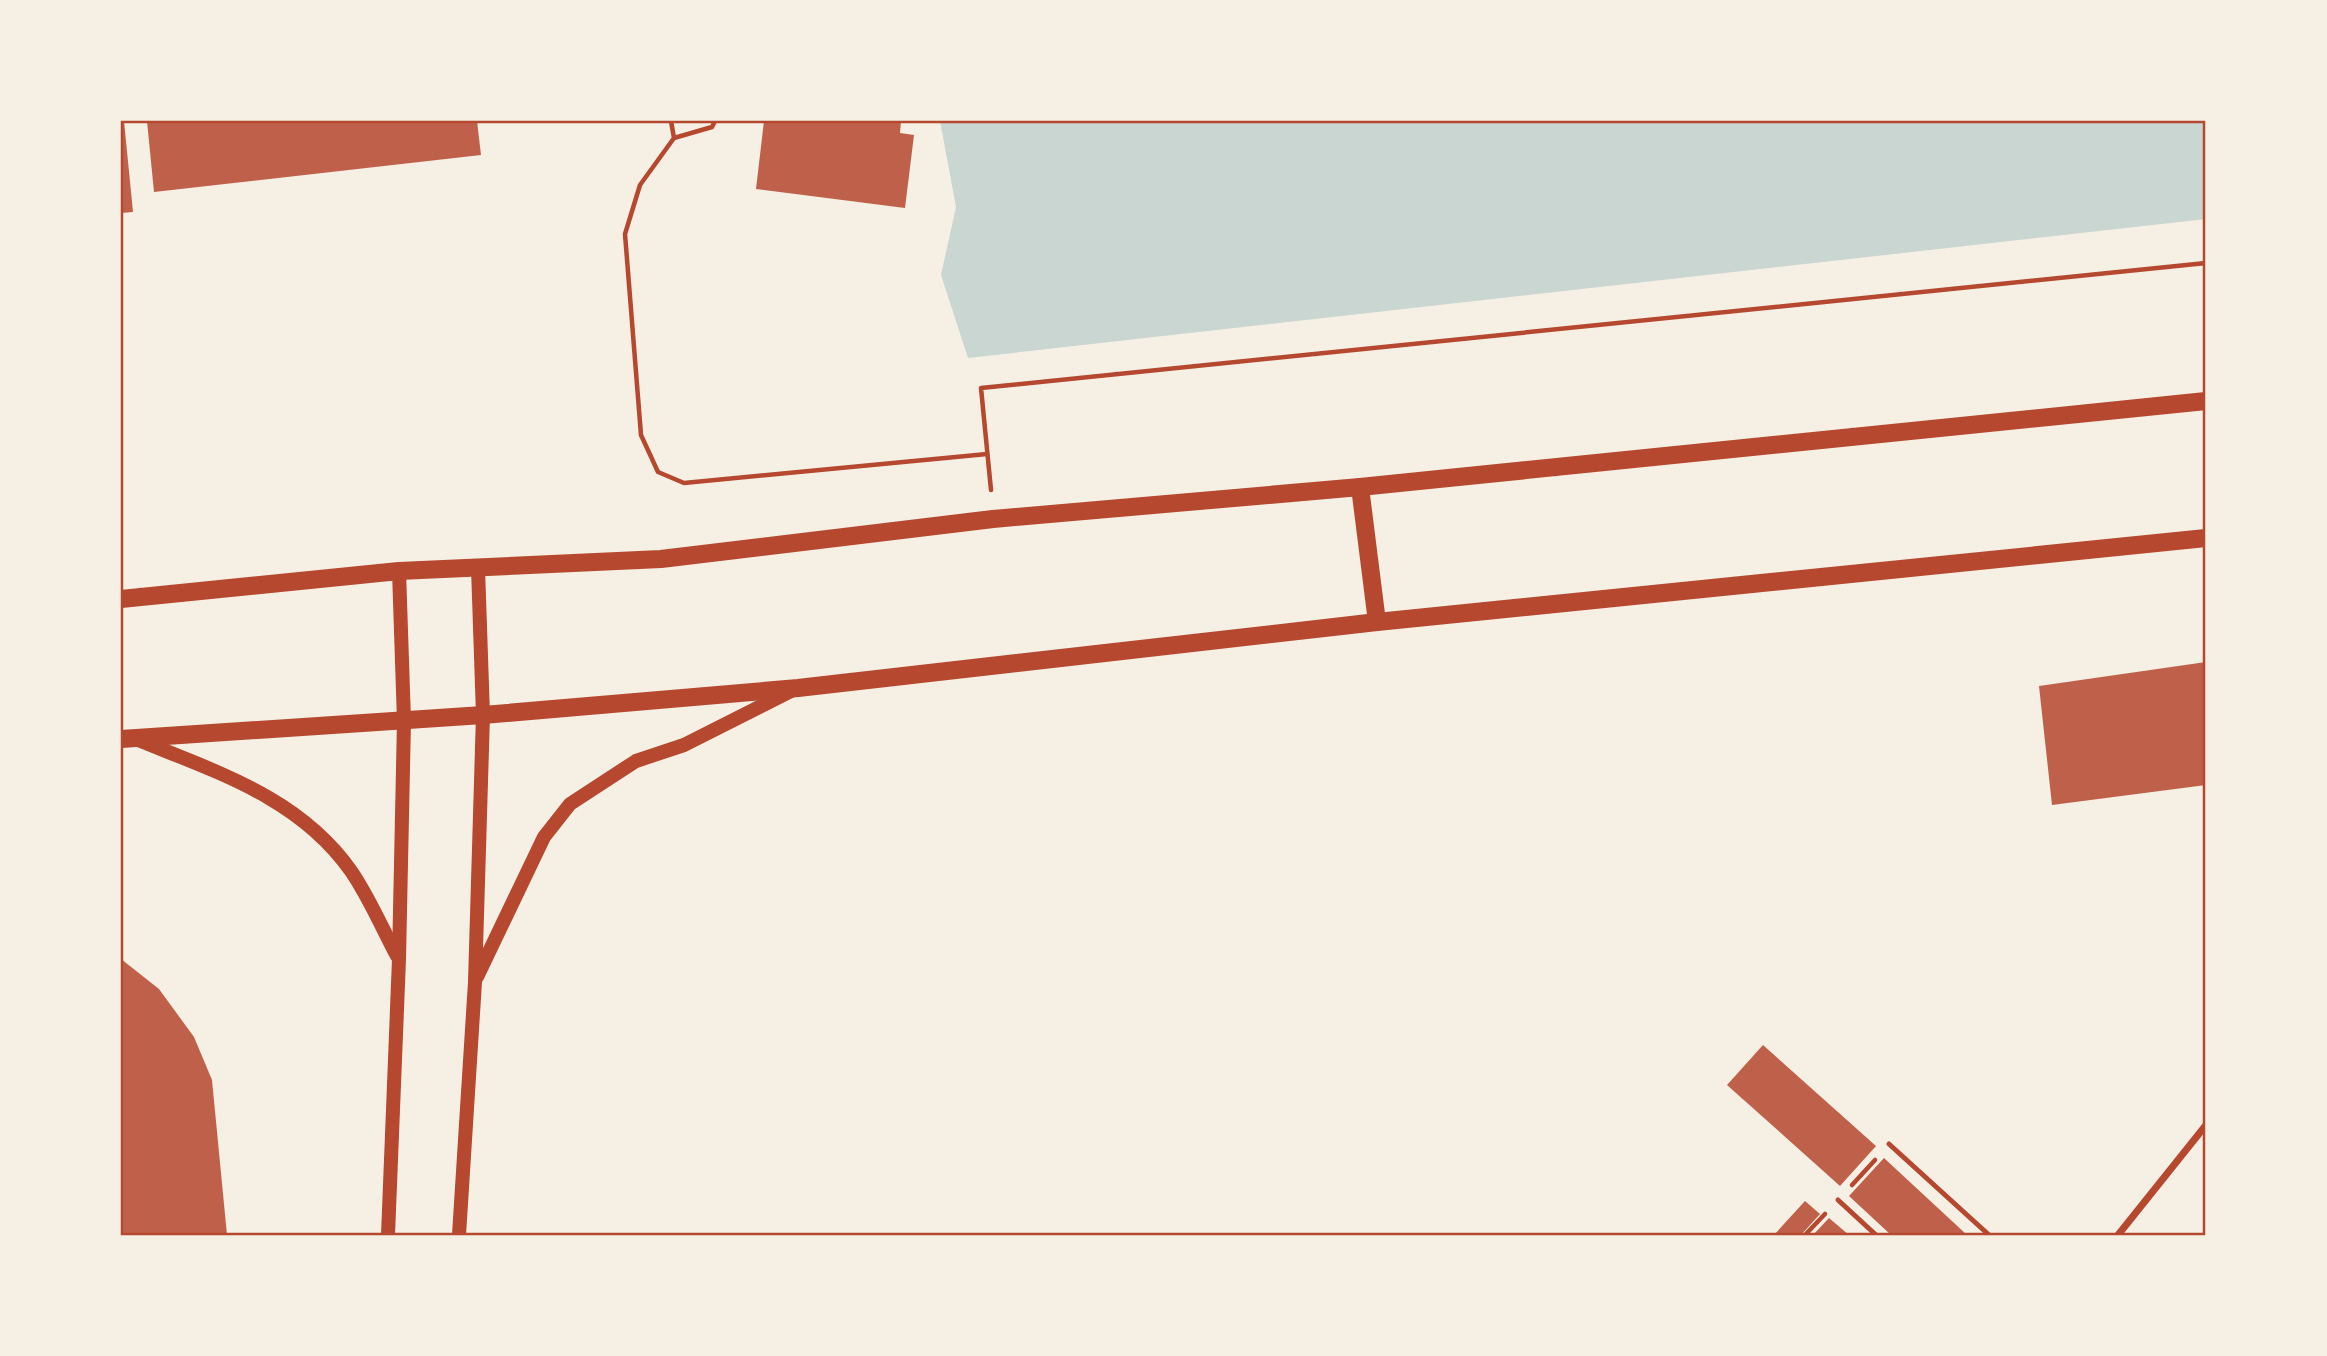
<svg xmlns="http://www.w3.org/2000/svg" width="2327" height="1356" font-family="'Fira Sans Condensed',sans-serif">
<rect width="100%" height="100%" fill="#f6efe4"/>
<path fill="#c9d6d2" d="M940,121H2206V219L968,358L941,275L956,207Z"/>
<g fill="#bf614a">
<path d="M121,121H124L133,212L121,213Z"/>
<path d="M147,121H477L481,155L154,192Z"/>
<path d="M764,121H901L900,133L914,135L905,208L756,189Z"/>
<path d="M2206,662V785L2052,805L2039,686Z"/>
<path d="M121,959L159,989L194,1037L212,1080L227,1235H121Z"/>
<path d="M1763,1045L1876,1146L1840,1186L1727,1085Z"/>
<path d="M1884,1158L1967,1235H1891L1849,1196Z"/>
<path d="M1805,1201L1820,1214L1801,1235H1774Z"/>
<path d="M1829,1218L1849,1235H1813Z"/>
</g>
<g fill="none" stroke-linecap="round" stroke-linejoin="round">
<g stroke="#b5482f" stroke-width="4.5">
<path d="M671,121L674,138L640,185L625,234L641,435L658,472L684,483L987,454"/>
<path d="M674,138L712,127L715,121"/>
<path d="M991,490L981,388L2206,263"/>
<path d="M1852,1185L1875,1160"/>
<path d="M1805,1235L1825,1214"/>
</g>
<g stroke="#b5482f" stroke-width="5">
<path d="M1889,1144L1989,1235"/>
<path d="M1838,1200L1876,1235"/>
</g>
<path stroke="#b5482f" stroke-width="7" d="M2118,1235L2206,1125"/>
<g stroke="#b5482f" stroke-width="14">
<path d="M136,739C216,772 299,797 351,871C369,897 382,928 397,956"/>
<path d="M477,977L544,837L570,804L636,761L684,745L793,690"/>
<path d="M388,1235L399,959L404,721L399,571"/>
<path d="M459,1235L475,982L483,715L478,568"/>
</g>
<g stroke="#b5482f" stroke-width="18">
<path d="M1360,487L1377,622"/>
<path d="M121,599L399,571L661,559L993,519L1360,487L2206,401"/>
<path d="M121,739L483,715L798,688L1377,622L2206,538"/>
</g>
</g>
<rect width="2327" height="1356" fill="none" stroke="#f6efe4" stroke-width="245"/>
<rect x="122" y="122" width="2082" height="1112" fill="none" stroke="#b5482f" stroke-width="2.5"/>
</svg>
